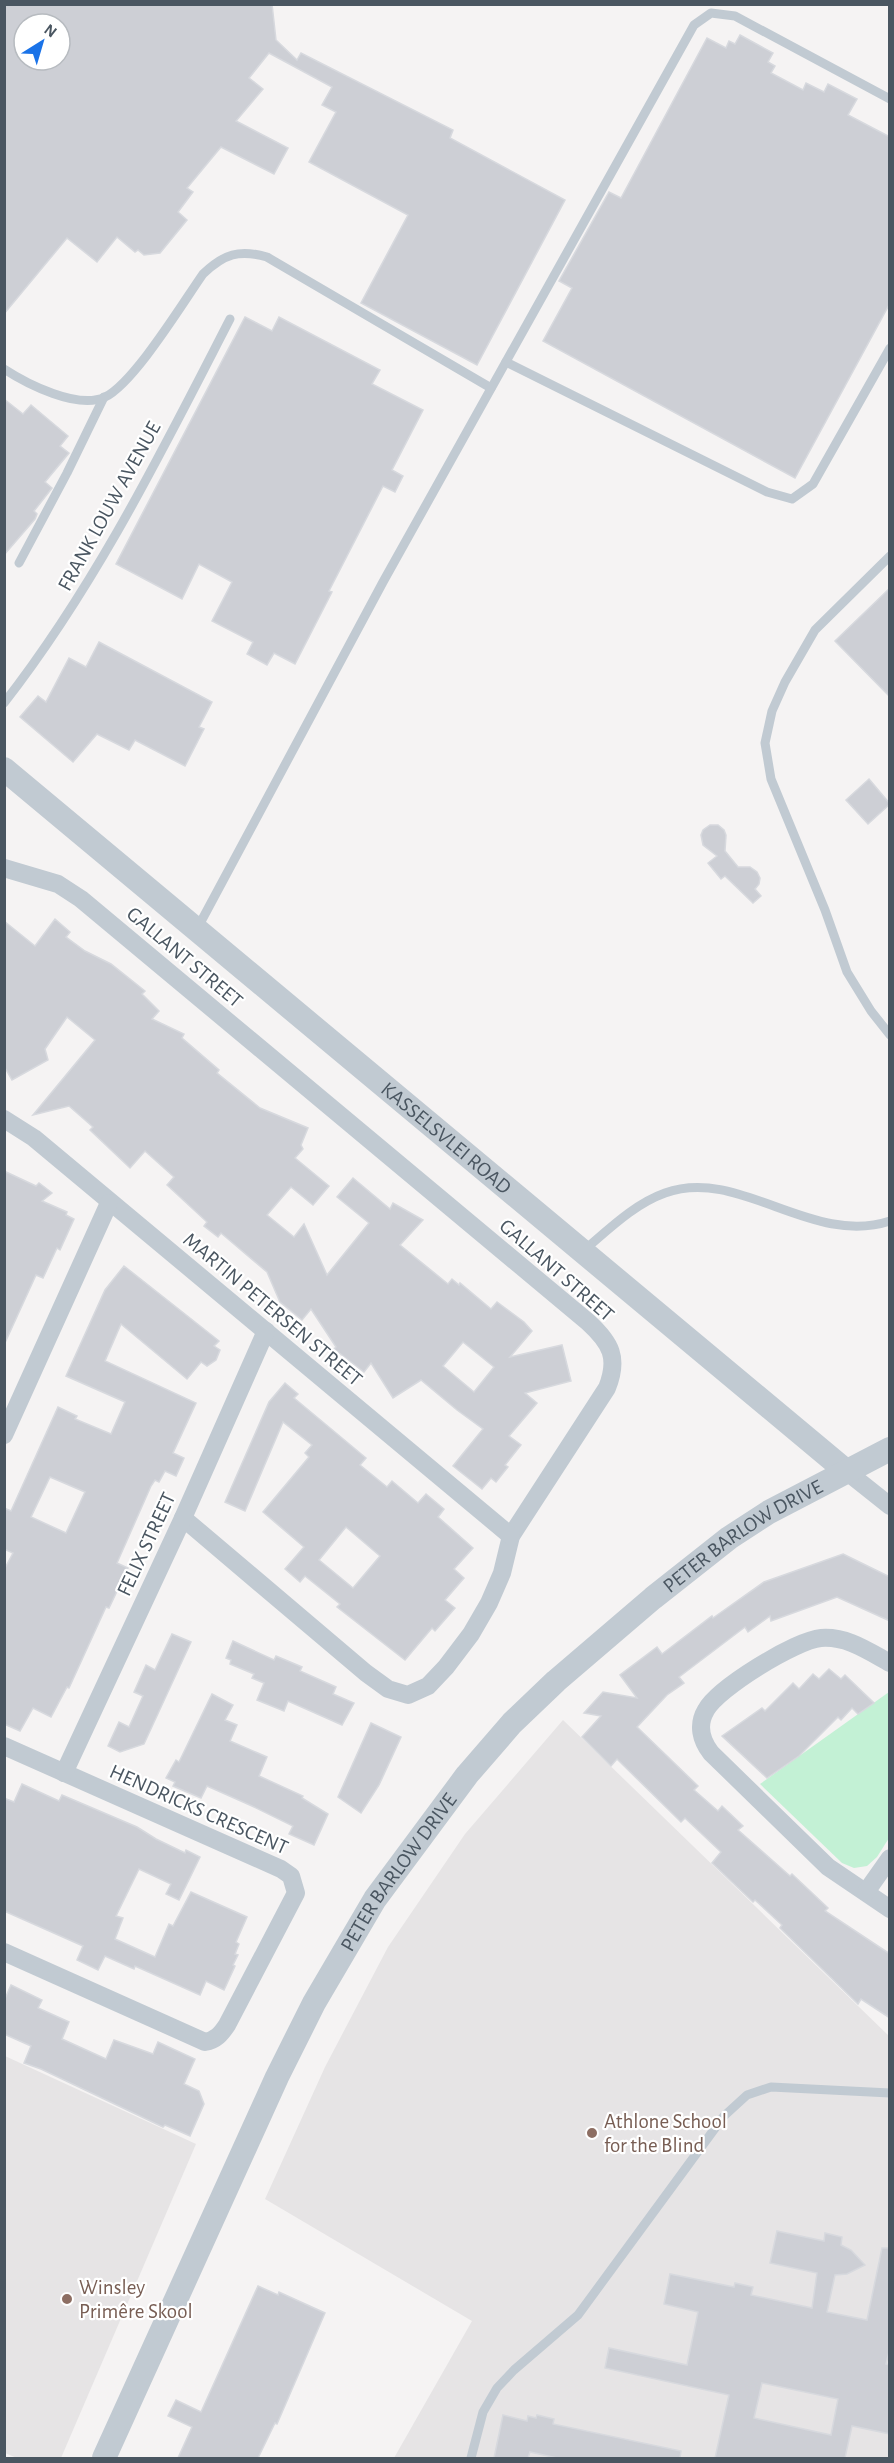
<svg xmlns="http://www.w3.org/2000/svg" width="894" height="2463" font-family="'Alegreya Sans',sans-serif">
<rect width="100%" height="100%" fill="#f5f3f3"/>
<g fill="#e6e4e5">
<path d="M563,1720L889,2036V2458H394L472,2321L265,2199L325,2067L388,1947L465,1834Z"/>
<path d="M5,2056L196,2144L61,2458H17L5,2453Z"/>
</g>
<path fill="#c3f1d5" d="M889,1692V1838L877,1857L867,1866L854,1868L842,1863L760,1784Z"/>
<g fill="#cdcfd5" stroke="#d7d9de" stroke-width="1.5" fill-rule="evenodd">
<path d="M4,4H272L276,40L297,60L301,53L453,130L450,138L565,200L477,365L361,303L408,215L309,162L336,112L322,105L332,87L269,53L249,78L263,89L236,121L288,148L274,174L221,147L187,188L193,192L178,212L187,220L160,253L144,255L138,250L135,252L117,237L97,262L67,238L4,314ZM24,24H60V60H24Z"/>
<path d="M740,35L773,53L768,62L775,66L771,73L803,90L806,83L824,92L828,84L857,99L848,115L890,137V303L795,478L543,341L572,288L559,281L609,192L621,198L707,38L726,48L729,41L735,44Z"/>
<path d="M245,317L272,331L279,317L380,370L372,384L423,410L392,470L403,476L395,492L383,486L329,591L332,592L295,664L274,653L267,665L247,654L253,642L212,621L232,582L199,564L182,599L116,564Z"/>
<path d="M4,399L23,414L31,405L68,436L60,446L69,453L45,482L52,488L34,511L37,514L35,519L4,555Z"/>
<path d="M890,588V697L835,641Z"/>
<path d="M99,642L212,702L199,727L204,729L185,766L135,740L129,750L97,734L73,762L20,717L38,696L46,702L69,658L86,667Z"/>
<path d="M869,779L890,804L868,824L846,800Z"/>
<path d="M710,825H718L724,830L726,835L725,851L738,867H750L757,872L760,878L759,884L755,889L761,896L753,903L725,876L721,879L708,863L717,856L703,845L701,835L703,830Z"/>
<path d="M55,919L70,932L66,937L85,951L111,964L145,991L142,994L159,1011L152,1019L184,1034L182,1038L219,1070L217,1073L260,1108L308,1128L301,1145L303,1149L295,1158L329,1186L313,1205L291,1187L267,1215L294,1237L304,1224L327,1275L369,1223L337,1197L353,1178L390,1209L393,1203L423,1220L400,1245L448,1284L452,1279L459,1285L460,1283L491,1309L497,1302L524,1322L532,1331L510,1357L562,1345L571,1381L525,1393L537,1403L509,1436L521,1445L505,1465L508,1467L496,1482L491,1478L482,1489L453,1466L483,1429L457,1410L421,1380L393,1398L371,1363L364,1372L334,1349L336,1347L311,1309L302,1320L280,1302L267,1272L221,1233L218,1237L204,1226L207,1222L167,1185L174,1177L145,1151L130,1168L90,1130L93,1127L69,1106L33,1115L95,1040L67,1017L45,1049L48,1060L12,1080L4,1066V921L35,946ZM463,1342L494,1367L474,1392L443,1366Z"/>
<path d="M4,1171L36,1186L39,1183L52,1193L42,1201L67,1212L66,1215L74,1219L60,1250L57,1248L43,1278L36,1275L4,1345Z"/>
<path d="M124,1266L219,1341L214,1346L220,1350L216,1360L207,1366L201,1362L187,1379L121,1324L105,1361L196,1403L173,1453L184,1458L176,1476L165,1471L159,1482L155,1480L151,1486L117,1563L128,1568L109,1608L106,1607L69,1688L67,1687L51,1717L33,1708L20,1731L4,1724V1570L13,1553L4,1549V1508L11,1511L58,1407L77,1416L75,1419L111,1434L125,1402L66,1376L105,1290ZM50,1477L85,1492L66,1533L31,1517Z"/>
<path d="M285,1383L298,1394L294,1398L366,1458L360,1465L387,1487L392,1481L418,1503L426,1494L444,1509L438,1517L473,1548L454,1569L464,1578L445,1600L455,1608L435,1631L432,1628L405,1660L337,1607L340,1604L305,1576L300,1582L285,1569L304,1547L263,1512L309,1457L305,1453L312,1445L283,1422L245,1511L225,1502L269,1402ZM346,1527L380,1556L353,1588L319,1560Z"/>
<path d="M843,1554L890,1577V1621L837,1597L771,1621L770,1616L748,1632L745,1627L679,1677L684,1683L667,1695L637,1727L698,1786L694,1790L718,1811L722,1806L743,1826L738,1830L790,1876L792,1874L828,1908L825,1911L890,1954V2018L861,1999L858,2004L780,1928L782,1925L755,1900L753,1902L712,1863L721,1852L685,1818L681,1822L617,1759L611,1766L582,1737L601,1716L584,1713L603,1692L637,1698L620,1675L657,1647L662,1654L712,1616L713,1618L764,1582Z"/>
<path d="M172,1634L191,1642L144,1744L120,1752L108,1746L119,1722L129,1727L143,1696L134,1692L146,1665L155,1670Z"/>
<path d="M233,1641L274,1660L276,1656L302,1667L300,1671L336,1687L333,1694L354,1703L342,1725L288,1701L284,1711L257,1700L264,1683L252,1678L254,1674L230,1664L231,1660L226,1658Z"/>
<path d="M829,1669L841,1679L845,1675L874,1703L858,1714L852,1708L841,1720L838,1717L799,1756L767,1778L722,1736L762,1708L765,1711L793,1683L799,1689L813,1674L819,1679Z"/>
<path d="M212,1694L233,1705L225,1720L237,1725L230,1741L267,1757L259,1776L303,1796L302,1798L328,1814L314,1845L289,1834L293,1826L252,1806L207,1786L201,1798L173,1786L175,1782L166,1778L176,1760L179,1762Z"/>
<path d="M371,1723L401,1737L379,1785L361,1813L338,1797Z"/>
<path d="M22,1784L59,1801L62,1795L137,1827L156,1839L185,1853L186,1850L200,1857L179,1900L166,1894L171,1884L139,1869L116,1916L123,1918L115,1939L155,1957L169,1924L173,1926L191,1892L247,1917L236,1942L239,1944L235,1954L238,1955L233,1965L235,1966L224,1990L206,1981L200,1995L135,1966L134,1969L105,1956L98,1970L77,1960L83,1946L4,1911V1798L14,1802Z"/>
<path d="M11,1985L42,2000L38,2008L69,2022L62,2039L106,2059L114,2040L153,2054L158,2042L195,2059L184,2084L199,2091L204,2104L190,2136L165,2125L163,2127L41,2069L24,2063L31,2046L4,2034V2001Z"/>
<path d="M777,2231L824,2241L825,2233L842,2237L841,2245L851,2250L865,2265L847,2274L835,2275L827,2312L867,2320L882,2248H890V2348L886,2364L890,2365V2434L852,2426L845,2458H715L729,2395L605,2368L609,2348L687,2365L698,2312L664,2304L670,2274L734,2287L735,2283L753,2287L751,2295L812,2308L817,2273L770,2263ZM762,2383L838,2399L831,2435L754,2418Z"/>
<path d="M258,2286L278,2295L279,2292L325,2313L277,2424L275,2423L258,2458H178L192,2427L168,2416L176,2400L201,2412Z"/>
<path d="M503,2415L527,2421L528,2416L536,2418L537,2415L554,2419L553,2424L681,2451L680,2458H557L530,2452L528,2458H494Z"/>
</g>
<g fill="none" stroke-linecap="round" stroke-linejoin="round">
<g stroke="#c1cad2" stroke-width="9">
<path d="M506,362L767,492L792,499L813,484L890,348"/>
<path d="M4,369C27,384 78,410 105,397C134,383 182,304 203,274C224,254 239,249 267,257L491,388"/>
<path d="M890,556L815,630L785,682L772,711L765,743L771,779L825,910L847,972L871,1011L890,1035"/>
<path d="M19,563L67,473L104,397"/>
<path d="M4,703C96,585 162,451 230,319"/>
<path d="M197,929L383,582L694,25L711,13L735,16L890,99"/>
<path d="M583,1251C608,1230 634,1204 665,1193C739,1166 811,1247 890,1221"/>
<path d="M471,2458L483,2412L497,2388L514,2370L578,2315L724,2116L747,2095L771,2087L890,2093"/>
</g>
<g stroke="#c1cad2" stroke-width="18">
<path d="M4,868L58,884L81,899L588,1322C611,1343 619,1358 607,1388L511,1536L502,1573L489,1603L471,1634L446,1667L428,1686L408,1695L388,1689L366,1673L183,1518"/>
<path d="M4,1119L34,1138L511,1536"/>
<path d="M4,1435L109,1203"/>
<path d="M846,1471L890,1506"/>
<path d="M890,1663C868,1651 847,1636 821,1638C796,1640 718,1688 706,1710C697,1725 701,1740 711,1753L828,1867L890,1909"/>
<path d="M4,1746L281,1869L291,1876L296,1893L227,2025C221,2034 216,2040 205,2042L4,1952"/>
<path d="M64,1773L183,1518L266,1331"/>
<path d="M866,1892L890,1858"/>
</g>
<g stroke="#c1cad2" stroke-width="24">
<path id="s1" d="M4,769L846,1471"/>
<path id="s2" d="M104,2458L277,2077L314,2003L375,1899L467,1775L512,1723L556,1681L653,1598L729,1538L769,1512L890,1449"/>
</g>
</g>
<g fill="#8d6e63" stroke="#fff" stroke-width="2">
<circle cx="592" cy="2133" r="6"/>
<circle cx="67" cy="2299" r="6"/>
</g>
<g text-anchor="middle" stroke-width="4.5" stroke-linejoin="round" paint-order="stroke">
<g font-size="21" fill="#4a5661" stroke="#fff">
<text transform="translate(109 506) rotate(-61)" y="7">FRANK LOUW AVENUE</text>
<text transform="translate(185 957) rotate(40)" y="7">GALLANT STREET</text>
<text dy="7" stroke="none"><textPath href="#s1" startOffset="576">KASSELSVLEI ROAD</textPath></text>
<text transform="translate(557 1270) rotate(41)" y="7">GALLANT STREET</text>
<text transform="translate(273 1309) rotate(40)" y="7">MARTIN PETERSEN STREET</text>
<text dy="7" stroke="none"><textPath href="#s2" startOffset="1143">PETER BARLOW DRIVE</textPath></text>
<text transform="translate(146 1544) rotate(-65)" y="7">FELIX STREET</text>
<text transform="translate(199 1809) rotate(24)" y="7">HENDRICKS CRESCENT</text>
<text dy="7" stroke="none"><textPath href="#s2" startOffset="657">PETER BARLOW DRIVE</textPath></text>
</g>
<g font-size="21" fill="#785e54" stroke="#fff" text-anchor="start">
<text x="604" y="2128">Athlone School<tspan x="604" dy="24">for the Blind</tspan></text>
<text x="79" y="2294">Winsley<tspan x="79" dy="24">Primêre Skool</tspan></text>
</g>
</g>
<rect width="894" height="2463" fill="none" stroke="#4a5661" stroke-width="12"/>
<g transform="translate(42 42) rotate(37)"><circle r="28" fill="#ffffff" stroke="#b7bbc0" stroke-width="1.5"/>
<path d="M0-4.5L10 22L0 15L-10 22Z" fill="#1a73e8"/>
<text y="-9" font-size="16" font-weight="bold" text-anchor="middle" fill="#4a5661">N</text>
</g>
</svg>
